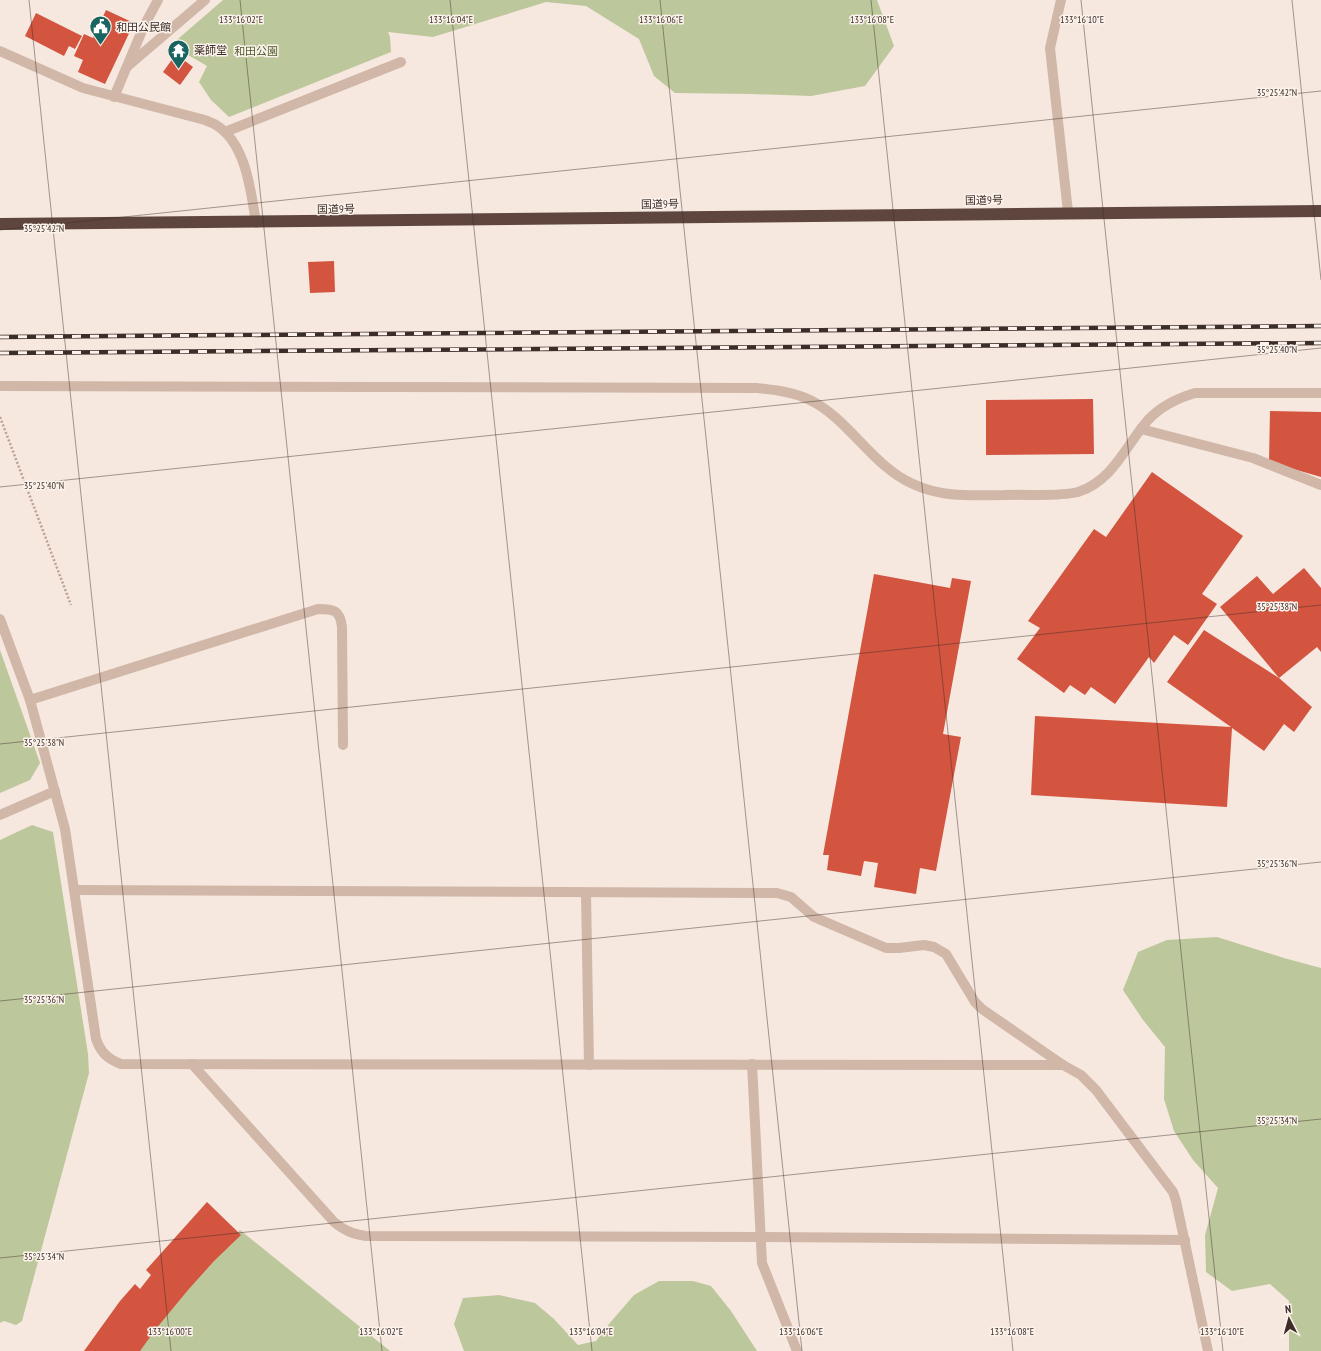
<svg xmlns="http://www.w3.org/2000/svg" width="1321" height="1351" font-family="'PT Sans Narrow','Noto Sans JP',sans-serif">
<rect width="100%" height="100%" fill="#f6e8df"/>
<g fill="#bdc79c">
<path d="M223,0H877L894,46L865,86L811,96L751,94L675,93L654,76L639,39L586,6L546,2L433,37L388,32L390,37L391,52L229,117L211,100L199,82L207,66L171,45Z"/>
<path d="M0,650L40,763L30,780L0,793Z"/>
<path d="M32,825L53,832L88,1054L89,1073L22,1321L16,1325L4,1321L0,1323V840Z"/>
<path d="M1217,937L1284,958L1321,968V1351H1289V1301L1270,1284L1232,1291L1206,1272L1205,1235L1218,1188L1193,1160L1174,1131L1164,1099L1165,1047L1143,1020L1123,990L1138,952L1167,940Z"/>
<path d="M240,1230L390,1351H135L195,1278Z"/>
<path d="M659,1281H693L711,1286L731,1311L757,1351H464L454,1324L463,1298L499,1295L535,1303L554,1319L578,1345L596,1341L609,1324L634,1295Z"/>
</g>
<g fill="#d3543f">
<path d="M106,10L134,23L105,84L78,72L83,60L74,56L84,34L93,38Z"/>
<path d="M36,13L82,36L75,49L69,46L64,56L25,36Z"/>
<path d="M176,54L193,67L180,85L163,72Z"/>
<path d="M334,261L335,292L310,293L308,262Z"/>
<path d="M1093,399L1094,454L986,455V400Z"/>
<path d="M1270,411L1321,412V477L1269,462Z"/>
<path d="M1152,472L1243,536L1202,594L1217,604L1188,645L1174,635L1154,663L1149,657L1115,704L1091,687L1085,695L1070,685L1064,693L1017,659L1040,628L1028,621L1094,529L1106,537Z"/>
<path d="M1304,568L1321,588V652L1317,647L1279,678L1220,607L1257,576L1273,594Z"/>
<path d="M874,574L950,588L952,578L971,581L943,734L961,737L936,871L920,868L916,894L874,887L878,863L864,861L861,876L827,870L829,855H823Z"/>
<path d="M1204,630L1279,678L1312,707L1294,732L1284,724L1264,751L1232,728L1227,807L1031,795L1035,716L1231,727L1167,682Z"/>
<path d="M207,1202L241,1235L214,1261L188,1290L155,1330L140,1351H84L120,1301L135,1284L140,1289L151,1275L146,1270Z"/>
</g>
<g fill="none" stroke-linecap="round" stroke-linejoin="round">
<path stroke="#bca092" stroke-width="2.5" stroke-dasharray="2 2" stroke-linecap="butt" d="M0,417L71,605"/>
<g stroke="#d0b7a8" stroke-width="10">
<path d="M1061,0L1050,48L1068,212"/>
<path d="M0,51L83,88L205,120C209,122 213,123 216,125C246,143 251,192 256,223"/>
<path d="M129,65L205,0"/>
<path d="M114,97L144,26L158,0"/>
<path d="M225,132L401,62"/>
<path d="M0,386L757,388C775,390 794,392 810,400C849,419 872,466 913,484C942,498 974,495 1005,495C1026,494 1058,497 1078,492C1113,481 1126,445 1148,420C1161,406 1178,398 1195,393H1321"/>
<path d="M1141,429L1253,458L1321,485"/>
<path d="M0,619L30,700L65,829L96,1039C101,1053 108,1059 121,1064L1063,1065"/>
<path d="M30,700L318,609C334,609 340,610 342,627L343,745"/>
<path d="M0,815L55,791"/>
<path d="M74,890L777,893L791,897L814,917L886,948H899L924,945L934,947L946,954L975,1002L982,1009L1063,1065L1081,1075L1096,1090L1173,1192L1176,1201L1208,1351"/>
<path d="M586,893L589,1065"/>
<path d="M192,1064L334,1222C345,1231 353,1234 366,1236L760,1237L1185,1240"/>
<path d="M752,1064L762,1263L797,1351"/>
</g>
<path stroke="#5e463f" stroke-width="12" d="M0,224C440,222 881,213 1321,211"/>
<defs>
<g id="rail">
<path d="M0,337L1321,326"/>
<path d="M0,353L1321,343"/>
</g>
</defs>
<use href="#rail" stroke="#3c2d29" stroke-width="4.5"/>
<use href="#rail" stroke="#fcf3ec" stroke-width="3" stroke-dasharray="9" stroke-linecap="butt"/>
</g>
<path fill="none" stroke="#3c2d29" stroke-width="1" stroke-opacity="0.45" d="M29,0L171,1351M240,0L382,1351M450,0L592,1351M660,0L802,1351M871,0L1013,1351M1081,0L1223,1351M1292,0L1321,280M0,230L1321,91M0,487L1321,348M0,744L1321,605M0,1001L1321,862M0,1258L1321,1119"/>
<defs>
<symbol id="civic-pin" viewBox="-11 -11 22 30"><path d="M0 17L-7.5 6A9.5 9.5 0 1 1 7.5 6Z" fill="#196361" stroke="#fcf3ec"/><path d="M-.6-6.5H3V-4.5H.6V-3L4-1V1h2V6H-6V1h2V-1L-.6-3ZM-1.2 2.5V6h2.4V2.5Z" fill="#fff"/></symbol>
<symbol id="temple-pin" viewBox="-11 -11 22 30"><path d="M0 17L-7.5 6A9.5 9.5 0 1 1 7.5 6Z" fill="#196361" stroke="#fcf3ec"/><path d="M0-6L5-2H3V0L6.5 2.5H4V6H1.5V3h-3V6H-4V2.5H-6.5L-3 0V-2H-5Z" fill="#fff"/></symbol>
</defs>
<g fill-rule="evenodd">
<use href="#civic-pin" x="88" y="14" width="25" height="34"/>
<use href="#temple-pin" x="166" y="38" width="25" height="34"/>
</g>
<g text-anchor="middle" stroke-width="3" stroke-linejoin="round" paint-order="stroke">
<g font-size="11" fill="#3c2d29" stroke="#fcf3ec" text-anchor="start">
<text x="116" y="31">和田公民館</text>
<text x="194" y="54">薬師堂</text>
</g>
<g font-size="11" fill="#4f5d2a" stroke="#fcf3ec">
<text x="256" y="55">和田公園</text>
</g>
<g font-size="11" fill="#3c2d29" stroke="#fcf3ec">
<text transform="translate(984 200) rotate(-1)" y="4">国道9号</text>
<text transform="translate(660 204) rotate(-1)" y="4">国道9号</text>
<text transform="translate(336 209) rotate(-1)" y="4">国道9号</text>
</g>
</g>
<g font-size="10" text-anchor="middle" fill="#3c2d29" stroke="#fcf3ec" stroke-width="3" stroke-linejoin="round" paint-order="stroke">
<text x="241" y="23">133°16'02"E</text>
<text x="451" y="23">133°16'04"E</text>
<text x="661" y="23">133°16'06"E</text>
<text x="872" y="23">133°16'08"E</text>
<text x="1082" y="23">133°16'10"E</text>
<text x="1277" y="96">35°25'42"N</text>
<text x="44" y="232">35°25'42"N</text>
<text x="1277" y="353">35°25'40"N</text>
<text x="44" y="489">35°25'40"N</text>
<text x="1277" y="610">35°25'38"N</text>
<text x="44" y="746">35°25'38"N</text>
<text x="1277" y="867">35°25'36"N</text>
<text x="44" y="1003">35°25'36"N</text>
<text x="1277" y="1124">35°25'34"N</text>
<text x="44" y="1260">35°25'34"N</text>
<text x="170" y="1335">133°16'00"E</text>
<text x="381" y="1335">133°16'02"E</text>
<text x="591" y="1335">133°16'04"E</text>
<text x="801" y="1335">133°16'06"E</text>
<text x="1012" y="1335">133°16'08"E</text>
<text x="1222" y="1335">133°16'10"E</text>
</g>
<g transform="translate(1289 1319) rotate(354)" stroke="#fcf3ec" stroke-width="3" paint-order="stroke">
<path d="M0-3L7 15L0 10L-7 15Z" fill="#3c2d29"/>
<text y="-6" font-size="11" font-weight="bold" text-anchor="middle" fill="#3c2d29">N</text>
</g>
</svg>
